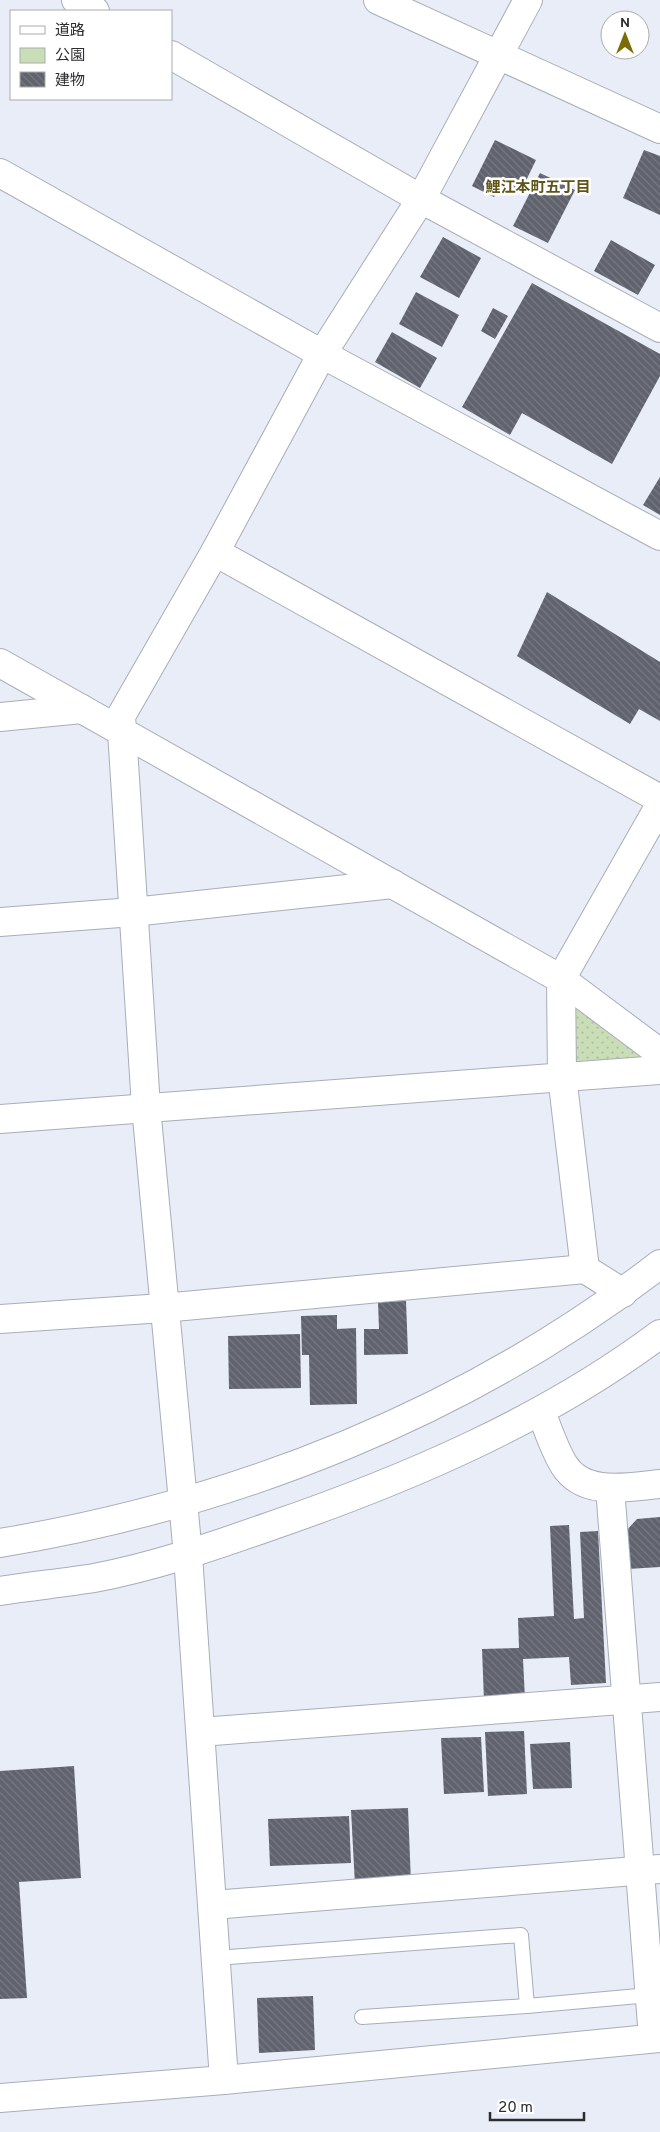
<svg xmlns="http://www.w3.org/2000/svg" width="660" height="2132" font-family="Overpass,'Noto Sans JP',sans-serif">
<defs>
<pattern id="green-dots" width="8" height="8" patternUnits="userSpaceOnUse" patternTransform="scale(1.25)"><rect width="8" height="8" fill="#c9deb6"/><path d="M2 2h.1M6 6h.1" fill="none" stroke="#adbf9d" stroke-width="1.8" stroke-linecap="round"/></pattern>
<pattern id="building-back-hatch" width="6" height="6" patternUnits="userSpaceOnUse" patternTransform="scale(1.25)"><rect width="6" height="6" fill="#60636d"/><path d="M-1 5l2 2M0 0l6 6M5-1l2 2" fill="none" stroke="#787a82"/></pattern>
</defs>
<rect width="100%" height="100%" fill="#e9edf8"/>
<path fill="url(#green-dots)" d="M561,979L660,1070L562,1076Z"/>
<g fill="url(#building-back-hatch)">
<path d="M495,140L536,160L521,191L502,182L494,197L472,186Z"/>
<path d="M644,150L660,156V215L623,198Z"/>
<path d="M540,173L575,190L548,243L513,226Z"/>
<path d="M443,237L481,258L459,298L420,277Z"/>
<path d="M611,240L655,265L638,295L594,271Z"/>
<path d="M532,283L660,354V376L612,464L522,413L510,435L462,407Z"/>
<path d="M416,292L459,315L442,347L399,324Z"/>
<path d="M493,308L508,316L495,339L481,331Z"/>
<path d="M392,332L437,358L420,388L375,362Z"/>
<path d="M660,477V515L643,505Z"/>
<path d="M547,592L660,662V721L639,709L630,724L517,656Z"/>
<path d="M406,1301L408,1354L364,1355V1329H379L378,1302Z"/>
<path d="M337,1315V1329L356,1328L357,1404L310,1405L309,1355H302L301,1316Z"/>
<path d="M300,1334L301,1388L229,1389L228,1336Z"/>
<path d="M660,1517V1567L628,1569L625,1532L637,1519Z"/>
<path d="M569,1525L574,1619L584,1618L580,1532L598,1531L606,1683L571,1685L569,1657L523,1659L525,1699L484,1701L482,1649L519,1648L518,1618L554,1616L550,1526Z"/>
<path d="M524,1731L527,1794L488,1796L485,1732Z"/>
<path d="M481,1737L484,1792L444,1794L441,1738Z"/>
<path d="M570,1742L572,1788L533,1789L530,1744Z"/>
<path d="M74,1766L81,1878L19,1882L27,1998L0,1999V1771Z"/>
<path d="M408,1808L411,1883L355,1885L351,1810Z"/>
<path d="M349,1816L351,1863L270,1866L268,1819Z"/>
<path d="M313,1996L315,2050L259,2053L257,1998Z"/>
</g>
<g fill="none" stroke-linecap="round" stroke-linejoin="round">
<defs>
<g id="service">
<path d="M216,1958L521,1935L527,2006L650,1995"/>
<path d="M362,2017L527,2006"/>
</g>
<g id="minor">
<path d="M76,0L95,11"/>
<path d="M378,0L660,129"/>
<path d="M171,55L421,199L660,328"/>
<path d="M215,552L660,799"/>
<path d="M0,663L561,979L660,1053"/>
<path d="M0,717L82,709"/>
<path d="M0,922L133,912L393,884"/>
<path d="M0,1119L660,1070"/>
<path d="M623,1293L585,1269L562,1076L561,979L660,805"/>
<path d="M0,1319L163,1308L585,1269"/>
<path d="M610,1488L653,2038"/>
<path d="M201,1732L660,1697"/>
<path d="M213,1905L660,1869"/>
<path d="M0,2098L224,2080L660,2038"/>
</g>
<g id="tertiary">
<path d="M0,173L322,354L660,536"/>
<path d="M541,1412C548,1429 554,1449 564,1465C584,1497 628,1487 660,1484"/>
<path d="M0,1543C237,1504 469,1412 660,1264"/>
<path d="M0,1591C31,1586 63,1583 94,1578C153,1567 211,1547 268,1527C405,1480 544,1421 660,1334"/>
<path d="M224,2080L188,1555L146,1107L121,716L215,552L322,354L421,199L528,0"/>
</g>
</defs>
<use href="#service" stroke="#a9adb8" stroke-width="16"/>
<use href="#minor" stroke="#a9adb8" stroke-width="30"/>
<use href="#tertiary" stroke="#a9adb8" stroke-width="30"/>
<use href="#service" stroke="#fff" stroke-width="14"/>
<use href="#minor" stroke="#fff" stroke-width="28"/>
<use href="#tertiary" stroke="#fff" stroke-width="28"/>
</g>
<g text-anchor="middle" stroke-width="5" stroke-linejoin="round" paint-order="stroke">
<g font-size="15" font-weight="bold" fill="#605519" stroke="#fff">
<text x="538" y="192">鯉江本町五丁目</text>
</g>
</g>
<rect x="10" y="10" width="162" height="90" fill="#ffffff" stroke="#ababad"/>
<rect x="20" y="26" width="25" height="8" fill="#ffffff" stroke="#ababad"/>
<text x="55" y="35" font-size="15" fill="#2c2d31">道路</text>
<rect x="20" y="48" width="25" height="15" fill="#c9deb6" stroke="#ababad"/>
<text x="55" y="60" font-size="15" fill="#2c2d31">公園</text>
<rect x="20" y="72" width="25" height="15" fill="url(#building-back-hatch)" stroke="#ababad"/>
<text x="55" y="85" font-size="15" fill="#2c2d31">建物</text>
<g transform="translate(625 35)"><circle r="24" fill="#ffffff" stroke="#ababad"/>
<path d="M0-4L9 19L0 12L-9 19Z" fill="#7c6c06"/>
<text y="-8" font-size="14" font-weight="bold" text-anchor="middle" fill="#2c2d31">N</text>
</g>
<path d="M490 2112v8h94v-8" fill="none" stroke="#2c2d31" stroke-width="2.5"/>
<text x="498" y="2112" font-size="15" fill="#2c2d31" stroke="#ffffff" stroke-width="4" paint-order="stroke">20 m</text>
</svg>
